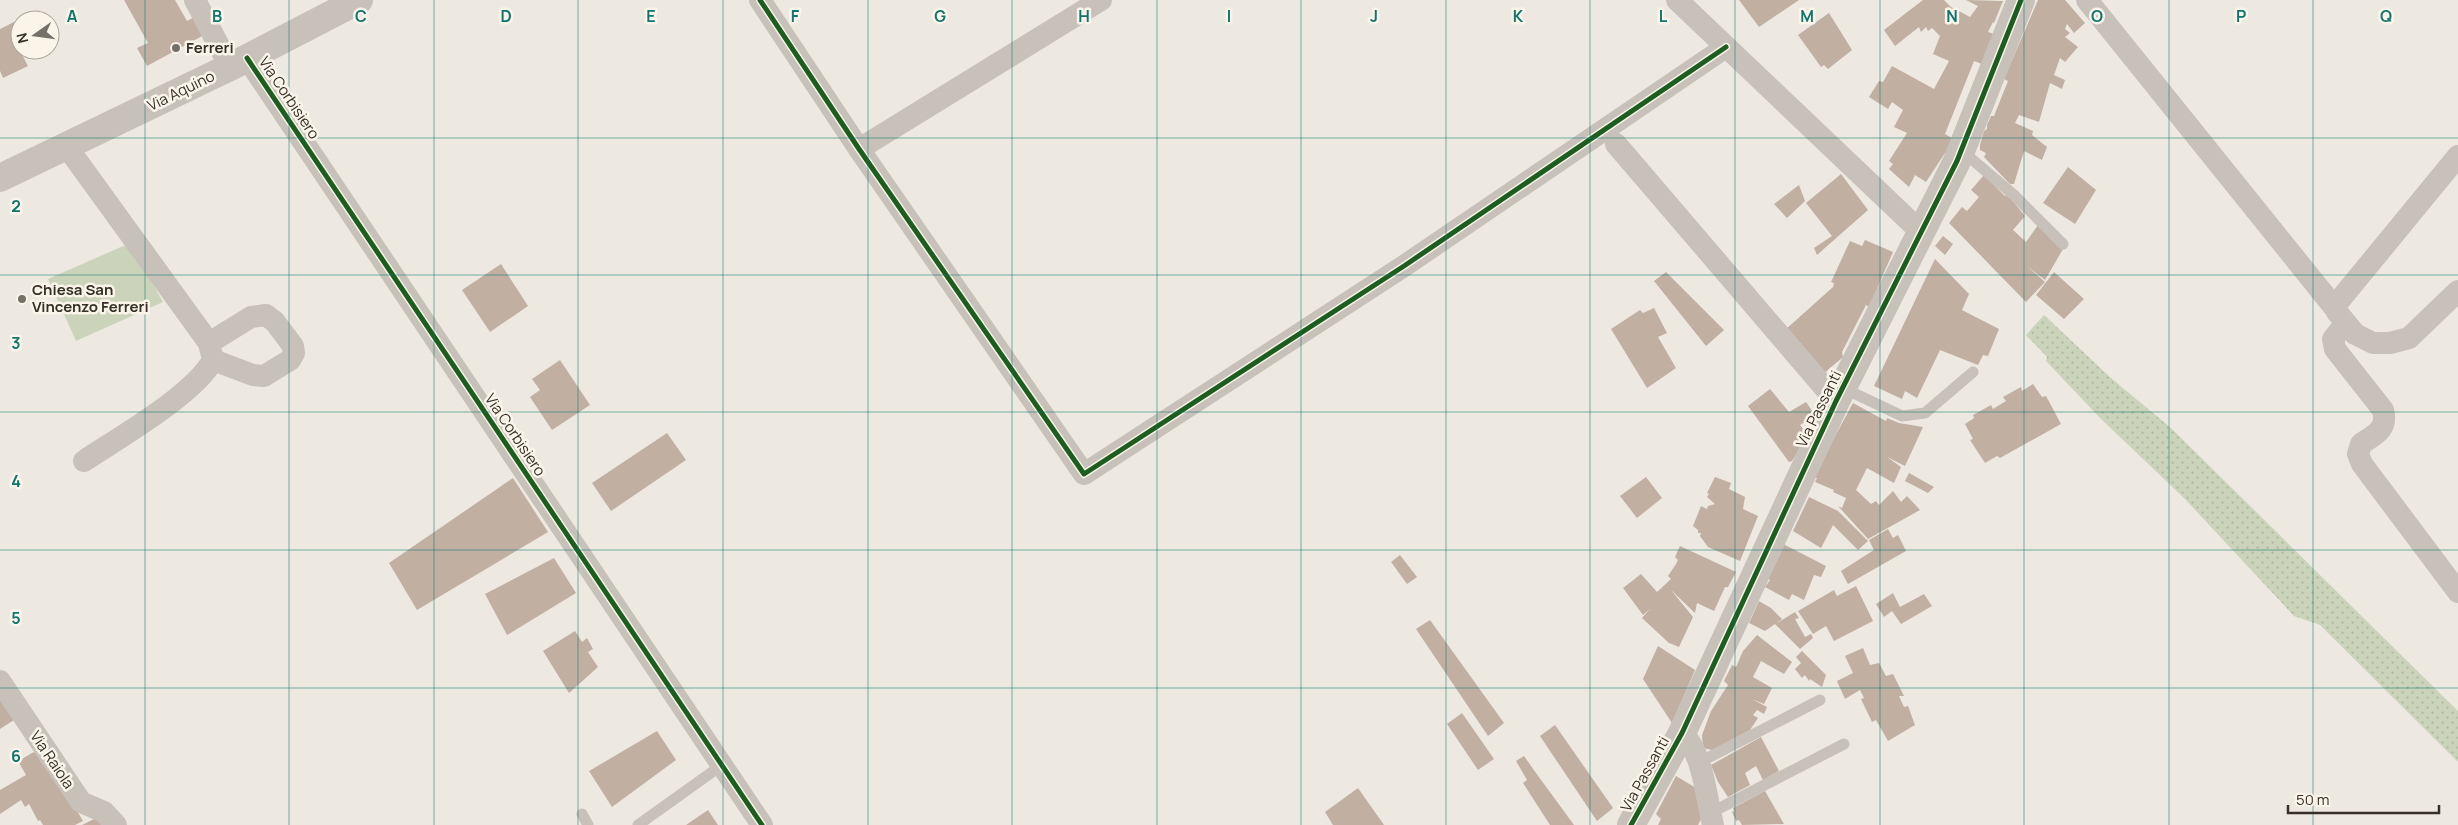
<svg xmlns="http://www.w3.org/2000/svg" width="2458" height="825" font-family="Manrope,sans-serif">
<defs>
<pattern id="grass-dots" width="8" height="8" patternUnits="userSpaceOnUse" patternTransform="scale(1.25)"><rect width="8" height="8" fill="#cbd4bb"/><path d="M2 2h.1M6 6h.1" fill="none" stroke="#afb6a1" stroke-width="1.8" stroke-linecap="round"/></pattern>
</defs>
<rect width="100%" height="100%" fill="#ede9e1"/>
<path fill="url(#grass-dots)" d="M2044,315L2111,378L2171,428L2458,711V762L2320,625L2294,616L2184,498L2101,419L2046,361L2047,357L2026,335Z"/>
<path fill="#cbd4bb" d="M130,243L163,302L76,341L48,279Z"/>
<g fill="#c1afa2">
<path d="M124,0H175L187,21L196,16L206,34L147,66L137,48L148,43Z"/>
<path d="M1739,0H1799L1759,27Z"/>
<path d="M1923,0H1944L1951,7L1970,17L1978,6L1966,0L2003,1L1994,23L1993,22L1988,32L1994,34L1982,64L1974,61L1945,134L1952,138L1949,154L1945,153L1926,182L1915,175L1909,187L1889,169L1893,164L1889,161L1907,133L1894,127L1903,110L1892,102L1888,109L1869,97L1879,81L1883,82L1892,66L1934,89L1949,61L1933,54L1940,36L1932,28L1928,31L1926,27L1921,32L1919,27L1895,46L1884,30Z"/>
<path d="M2038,0H2065L2085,23L2074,33L2067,24L2065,29L2070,33L2065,37L2078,47L2065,62L2060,58L2054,75L2065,80L2062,89L2050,83L2039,122L2019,115L2015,123L2033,131L2032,135L2047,147L2042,160L2024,151L2014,184H2010L1984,157L1986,153L1980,150V145L1984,131L1987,129V125L1991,116H1994L2008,81L2004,79Z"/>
<path d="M1829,13L1852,50L1828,69L1824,65L1821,67L1798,35Z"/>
<path d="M24,17L26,20H20L18,47L28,66L3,78L0,71V29Z"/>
<path d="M2068,167L2096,190L2075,224L2043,203Z"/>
<path d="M1841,174L1868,210L1817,255L1814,248L1832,236L1806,203Z"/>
<path d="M1984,175L2005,196L2007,194L2025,216L2013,230L2026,242L2038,225L2063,249L2045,280L2027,266L2045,282L2026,302L1949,223L1962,207L1967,211L1979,197L1971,190Z"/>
<path d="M1799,185L1805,201L1787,218L1774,204Z"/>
<path d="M1943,236L1953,244L1945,255L1935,246Z"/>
<path d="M1865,240L1893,252L1869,307L1866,305L1842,352L1843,357L1822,375L1785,330L1833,287L1834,283L1831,282L1850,241L1862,246Z"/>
<path d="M1935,259L1969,294L1962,310L1999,329L1988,356L1983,355L1978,365L1940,350L1917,398L1905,391L1902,399L1874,386Z"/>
<path d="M501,264L528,306L490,332L462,290Z"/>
<path d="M1666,272L1724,330L1706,346L1654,281Z"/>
<path d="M2054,272L2084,299L2064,319L2036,295Z"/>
<path d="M1654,308L1667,333L1658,337L1676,368L1647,388L1611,329L1640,310L1643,313Z"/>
<path d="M560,360L590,405L552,430L530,397L540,390L532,379Z"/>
<path d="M2033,384L2042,397L2046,396L2061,424L2000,458L1997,456L1985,463L1970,440L1973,439L1965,424L1974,418L1973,415L1991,405L1993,409L2006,401L2003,397L2021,387L2022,391Z"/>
<path d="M1770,389L1789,412L1806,402L1815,415L1800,425L1808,435L1792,461L1789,462L1748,406Z"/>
<path d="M1853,403L1886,421L1887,418L1899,423L1923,427L1905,466L1887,457L1901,467L1894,483L1867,468L1856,490L1871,504L1876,501L1879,505L1893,491L1901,502L1907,496L1920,510L1868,539L1838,506L1842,508L1846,498L1833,492L1834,490L1815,482L1817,478L1813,477Z"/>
<path d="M667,433L686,460L611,511L592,483Z"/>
<path d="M1909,473L1934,487L1928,493L1905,481Z"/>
<path d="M1646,477L1662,498L1637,518L1620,496Z"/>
<path d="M1715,477L1731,483L1729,489L1745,497L1743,509L1758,516L1740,561L1708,547L1700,536L1701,533H1698V530L1693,526L1701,506L1707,509L1708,506L1715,504L1707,497L1709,494L1707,493Z"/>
<path d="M513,478L548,532L417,610L389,563Z"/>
<path d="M1809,497L1838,511L1868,541L1858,550L1833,525L1821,548L1793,531Z"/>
<path d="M1888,529L1893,538L1898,535L1906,551L1848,584L1841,571L1874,550L1869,540Z"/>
<path d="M1783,544L1826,566L1821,577L1814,575L1804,600L1792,594L1789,600L1765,587L1770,580L1767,578Z"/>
<path d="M1680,546L1736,572L1728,587H1725L1714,611L1697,603L1695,613L1671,590L1693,617L1679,647L1669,643L1642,618L1650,609L1643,615L1623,588L1641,574L1657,592L1671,579L1668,576L1676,564L1678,560L1675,557Z"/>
<path d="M1400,555L1417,577L1407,584L1391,562Z"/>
<path d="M554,558L576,593L507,635L485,594Z"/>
<path d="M1856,586L1873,621L1834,641L1826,626L1813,634L1798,611L1834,590L1837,596Z"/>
<path d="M1893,593L1900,607L1924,594L1932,606L1901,624L1892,611L1884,617L1876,604Z"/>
<path d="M1759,601L1771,608L1782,619L1777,623L1795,612L1799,618L1795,619L1805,637L1811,634L1813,638L1800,649L1775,624L1765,631L1749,623Z"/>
<path d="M1430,620L1504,723L1488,736L1416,629Z"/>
<path d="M575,631L582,642L587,638L593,649L588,652L598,667L569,693L543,651Z"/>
<path d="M1757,635L1792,662L1784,674L1761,661L1753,677L1772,688L1764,704L1752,699L1767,707L1764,714L1757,710L1753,715L1758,718L1750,730L1712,750L1703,748L1702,735L1711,711L1728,685L1724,681L1732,665L1736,667L1743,651Z"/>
<path d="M1658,646L1695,670L1672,723L1643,679Z"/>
<path d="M1863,648L1870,665L1879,663L1886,676L1893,674L1904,696H1899L1904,707L1908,706L1915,725L1888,741L1876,720L1872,722L1861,699L1864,698L1860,690L1845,699L1837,681L1853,673L1845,656Z"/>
<path d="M1802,651L1826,675L1822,687L1810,679L1809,681L1805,675L1802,678L1795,669L1801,663L1796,657Z"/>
<path d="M0,698L17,718L0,729Z"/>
<path d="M1462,713L1494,759L1478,770L1447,724Z"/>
<path d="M1555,725L1613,808L1597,821L1540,736Z"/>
<path d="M657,731L676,760L612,807L589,771Z"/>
<path d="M1761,737L1779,771L1763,780L1756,766L1745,773L1750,785L1728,797L1718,782L1711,765Z"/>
<path d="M34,752L49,763L83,821L75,825H43L40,820L38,821L29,804L25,807L21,800L0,814V790L26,775L18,761Z"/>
<path d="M1524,756L1536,773L1574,825H1550L1523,783L1527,780L1516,761Z"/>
<path d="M1676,776L1696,788L1702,817L1698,825H1658L1661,819L1656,814Z"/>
<path d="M1358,788L1384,825H1333L1325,812Z"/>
<path d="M1765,791L1784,824L1742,825L1739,820L1736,821L1732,812L1734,811L1733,808Z"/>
<path d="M708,810L718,825H686Z"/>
<path d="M98,817L103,825H82Z"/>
</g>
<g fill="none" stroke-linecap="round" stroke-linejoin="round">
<g stroke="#c7c1ba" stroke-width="11">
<path d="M1961,150L2014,195L2063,244"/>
<path d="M1843,388L1902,416L1925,413L1973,372"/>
<path d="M1698,763L1820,700"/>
<path d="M1709,810L1718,809L1844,744"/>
<path d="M582,814L588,825"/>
<path d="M638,825L722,765"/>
</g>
<g stroke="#c7c1ba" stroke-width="22">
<path d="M195,0L230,67"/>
<path d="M760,0L859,149L1084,474L1404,266L1726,47"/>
<path d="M1677,0L1921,232"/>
<path d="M2087,0L2334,307L2458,156"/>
<path d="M247,58L762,825"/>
<path d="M1616,144L1836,401"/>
<path d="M67,147L209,343L213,360C194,395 118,438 84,461"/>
<path d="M859,149L1101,0"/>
<path d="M2337,312L2355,334L2373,343H2390L2409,338L2458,291"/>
<path d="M2345,324L2333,339L2335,349L2383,410C2388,429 2376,434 2361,444L2358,454L2362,464L2458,592"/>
<path d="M209,343L251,317L266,315L275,322L293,346L294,353L290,360L264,376L253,375L213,360"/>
<path d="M0,681L81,802L104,812L116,825"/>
<path d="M1682,733C1703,752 1706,797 1713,825"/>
</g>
<g stroke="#c7c1ba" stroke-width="28">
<path d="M0,178L230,67L359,0"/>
<path d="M1631,825L1682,733L1836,401L1957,161L2021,0"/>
</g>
<defs>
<g id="cycleway">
<path d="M760,0L859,149L1084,474L1404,266L1726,47"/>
<path d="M247,58L762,825"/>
<path d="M1631,825L1682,733L1836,401L1957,161L2021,0"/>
</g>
</defs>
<use href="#cycleway" stroke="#faf4e9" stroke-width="8"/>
<use href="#cycleway" stroke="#1b5e20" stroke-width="5"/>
</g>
<path fill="none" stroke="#0f766e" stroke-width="1" stroke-opacity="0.55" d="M145,0V825M289,0V825M434,0V825M578,0V825M723,0V825M868,0V825M1012,0V825M1157,0V825M1301,0V825M1446,0V825M1590,0V825M1735,0V825M1880,0V825M2024,0V825M2169,0V825M2313,0V825M0,138H2458M0,275H2458M0,412H2458M0,550H2458M0,688H2458"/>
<g fill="#777069" stroke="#faf4e9" stroke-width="2">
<circle cx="176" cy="48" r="5"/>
<circle cx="22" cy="299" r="5"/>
</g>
<g text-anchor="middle" stroke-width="5" stroke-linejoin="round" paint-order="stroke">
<g font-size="15" font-weight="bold" fill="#372f28" stroke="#faf4e9" text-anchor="start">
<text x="186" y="53">Ferreri</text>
<text x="32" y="295">Chiesa San<tspan x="32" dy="17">Vincenzo Ferreri</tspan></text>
</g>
<g font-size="15" fill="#372f28" stroke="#faf4e9">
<text transform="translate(181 91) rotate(-26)" y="5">Via Aquino</text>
<text transform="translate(289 98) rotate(56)" y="5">Via Corbisiero</text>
<text transform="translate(1819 409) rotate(-64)" y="5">Via Passanti</text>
<text transform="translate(515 435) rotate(56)" y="5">Via Corbisiero</text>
<text transform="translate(52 760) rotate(56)" y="5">Via Raiola</text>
<text transform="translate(1645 774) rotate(-61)" y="5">Via Passanti</text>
</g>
</g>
<g font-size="16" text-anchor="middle" font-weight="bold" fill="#0f766e" stroke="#faf4e9" stroke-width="5" stroke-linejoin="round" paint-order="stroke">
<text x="72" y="22">A</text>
<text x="217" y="22">B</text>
<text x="361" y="22">C</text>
<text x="506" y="22">D</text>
<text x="651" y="22">E</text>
<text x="795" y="22">F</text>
<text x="940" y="22">G</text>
<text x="1084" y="22">H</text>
<text x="1229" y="22">I</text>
<text x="1374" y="22">J</text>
<text x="1518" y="22">K</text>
<text x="1663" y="22">L</text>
<text x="1807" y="22">M</text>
<text x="1952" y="22">N</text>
<text x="2097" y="22">O</text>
<text x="2241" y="22">P</text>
<text x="2386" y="22">Q</text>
<text x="16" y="212">2</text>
<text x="16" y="349">3</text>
<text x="16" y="487">4</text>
<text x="16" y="624">5</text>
<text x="16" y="762">6</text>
</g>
<g transform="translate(35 35) rotate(256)"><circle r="24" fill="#faf4e9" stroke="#aca59c"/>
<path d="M0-4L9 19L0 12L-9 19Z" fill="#777069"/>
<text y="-8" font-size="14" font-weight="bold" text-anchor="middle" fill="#372f28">N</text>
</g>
<path d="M2288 805v8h151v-8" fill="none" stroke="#372f28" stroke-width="2.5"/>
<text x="2296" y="805" font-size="15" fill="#372f28" stroke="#faf4e9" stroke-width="4" paint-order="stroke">50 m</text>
</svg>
